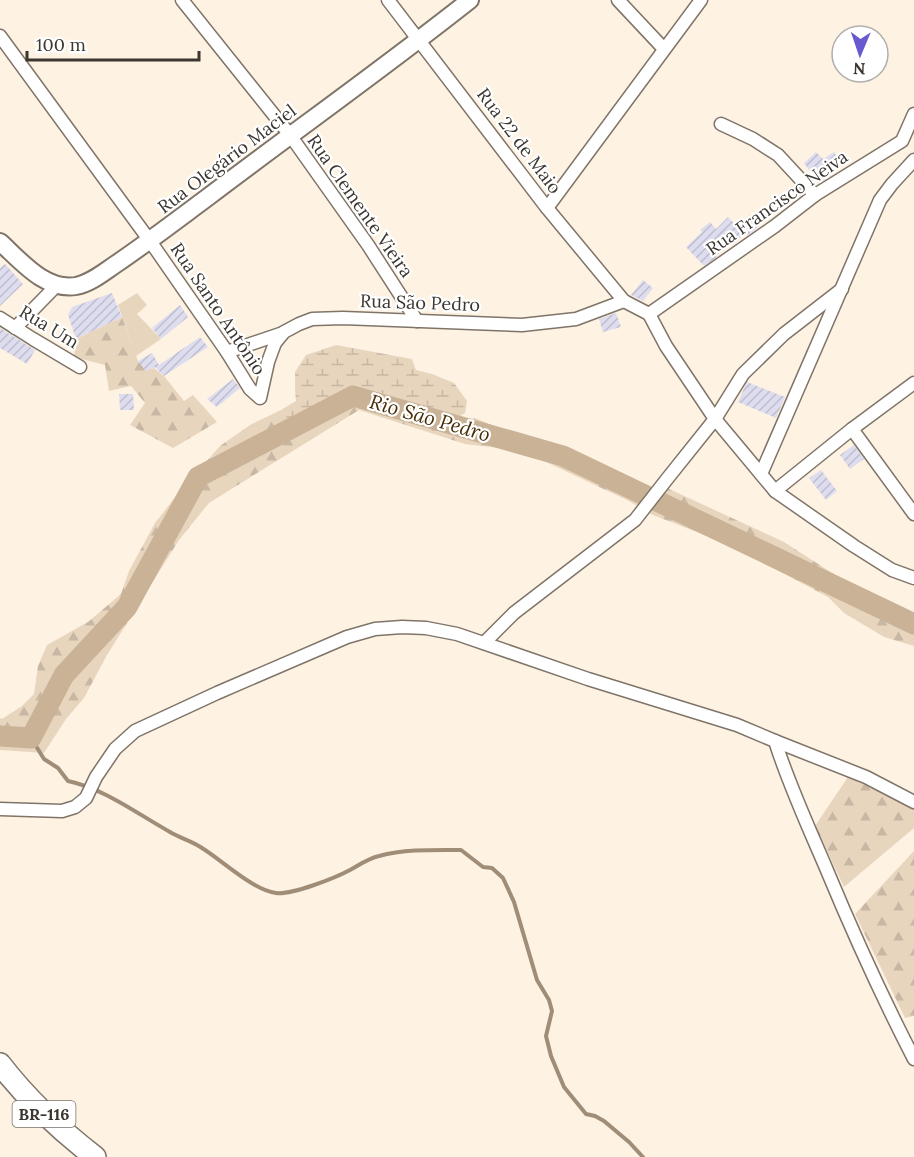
<svg xmlns="http://www.w3.org/2000/svg" width="914" height="1157" font-family="Lora,serif">
<defs>
<pattern id="forest-firs" width="22" height="20" patternUnits="userSpaceOnUse" patternTransform="scale(1.5)"><rect width="22" height="20" fill="#e8d5be"/><path d="M5 1l3.5 6h-7zM16 11l3.5 6h-7z" fill="#c8b7a4"/></pattern>
<pattern id="wetland-marsh" width="20" height="14" patternUnits="userSpaceOnUse" patternTransform="scale(1.5)"><rect width="20" height="14" fill="#e8d5be"/><path d="M1 5h8M5 5V1M11 12h8M15 12V8" fill="none" stroke="#c8b7a4"/></pattern>
<pattern id="building-hatch" width="6" height="6" patternUnits="userSpaceOnUse" patternTransform="scale(1.5)"><rect width="6" height="6" fill="#ddddef"/><path d="M-1 1l2-2M0 6l6-6M5 7l2-2" fill="none" stroke="#bfbecd"/></pattern>
</defs>
<rect width="100%" height="100%" fill="#fef2e3"/>
<path fill="#e8d5be" d="M137,293L147,305L137,314L161,339L136,356L118,305Z"/>
<g fill="url(#forest-firs)">
<path d="M122,317L138,361L146,370L154,368L164,376L184,401L193,395L217,422L173,448L130,425L145,403L131,386L109,391L105,365L74,357L76,339Z"/>
<path d="M353,396L449,423L475,418L563,456L659,502L667,488L784,542L874,600L914,615V646L884,637L844,613L828,597L730,545L653,515L627,500L544,461L507,449L465,444L359,410L209,503L179,540L107,655L84,698L66,719L44,753L0,750V718L2,719L22,706L34,694L38,666L47,645L88,622L121,594L129,571L155,523L176,496L220,446L250,425L281,410L290,429Z"/>
<path d="M848,777L914,808V828L844,887L815,826Z"/>
<path d="M914,851V1016L905,1018L855,914Z"/>
</g>
<path fill="url(#wetland-marsh)" d="M336,345L412,359L416,370L432,374L454,383L467,401L465,413L449,423L353,396L289,429L281,410L296,401L295,390V372L306,355Z"/>
<g fill="none" stroke-linecap="round" stroke-linejoin="round">
<path stroke="#9f8d77" stroke-width="4" d="M31,738L44,759L58,768L68,781C105,789 136,813 170,832C180,838 192,841 202,848C223,861 253,890 276,893C292,895 335,878 350,870C359,865 369,858 379,856C405,849 434,850 461,850L483,867L492,868L503,878L514,902L537,980L549,1000L552,1011L546,1036L551,1056L564,1087L586,1114L595,1116L604,1121L629,1142L643,1157"/>
<path stroke="#cab296" stroke-width="21" d="M0,736L31,738L64,675L127,607L198,477L353,396L563,456L914,624"/>
</g>
<g fill="url(#building-hatch)">
<path d="M816,152L823,159L834,152L841,163L830,170L832,174L818,183L804,163Z"/>
<path d="M750,215L760,226L748,235L746,232L733,245L731,243L716,256L717,257L704,266L686,247L702,232L700,230L710,222L716,229L728,217L737,226Z"/>
<path d="M5,264L23,284L0,306V268Z"/>
<path d="M643,280L653,288L643,301L631,295Z"/>
<path d="M112,293L122,317L76,339L68,315L72,307Z"/>
<path d="M180,305L188,317L161,339L152,328Z"/>
<path d="M616,313L621,327L603,332L599,319Z"/>
<path d="M0,328L35,350L27,364L0,348Z"/>
<path d="M200,337L208,347L164,376L155,367L146,371L138,361L152,353L159,365Z"/>
<path d="M233,379L240,388L217,407L207,399Z"/>
<path d="M747,382L785,397L776,418L738,402Z"/>
<path d="M119,394H133L134,410H120Z"/>
<path d="M854,445L864,459L850,469L840,455Z"/>
<path d="M821,470L837,491L826,500L809,478Z"/>
</g>
<g fill="none" stroke-linecap="round" stroke-linejoin="round">
<defs>
<g id="street">
<path d="M182,0L290,135L368,245L417,321"/>
<path d="M388,0L547,208L624,301L649,314L666,346L715,419L775,491L854,546L892,570L914,578"/>
<path d="M618,0L664,49"/>
<path d="M0,36L150,241L227,352L250,389L260,398L268,362L275,343L284,332L299,324L312,319L343,318L522,325L576,319L624,301"/>
<path d="M721,124L753,139L778,155L815,195"/>
<path d="M547,208L701,0"/>
<path d="M649,314L775,226L815,195L902,141L914,114"/>
<path d="M0,318L33,339L80,367"/>
<path d="M15,328L57,285"/>
<path d="M227,352L283,333"/>
<path d="M852,429L914,514"/>
<path d="M761,474L880,200L892,184L914,160"/>
<path d="M775,491L852,429L914,383"/>
<path d="M484,643L514,613L635,520L667,479L715,419L743,374L784,334L842,289"/>
<path d="M775,741L866,777L914,802"/>
<path d="M0,809L62,811L75,807L86,798L96,777L115,749L135,731L217,693L347,637L375,629L402,627L426,628L457,634L588,679L737,725L775,741C789,785 808,826 826,868C853,933 882,997 914,1059"/>
</g>
<path id="secondary" d="M0,242C21,261 45,291 76,286C91,283 104,272 116,264C147,243 177,220 208,197C295,131 384,68 470,0"/>
<path id="highway" d="M0,1064C27,1099 60,1130 95,1157"/>
</defs>
<use href="#street" stroke="#7f7468" stroke-width="15"/>
<use href="#secondary" stroke="#7f7468" stroke-width="20"/>
<use href="#highway" stroke="#7f7468" stroke-width="24"/>
<use href="#street" stroke="#fff" stroke-width="12"/>
<use href="#secondary" stroke="#fff" stroke-width="16"/>
<use href="#highway" stroke="#fff" stroke-width="21"/>
</g>
<g text-anchor="middle" stroke-width="4.5" stroke-linejoin="round" paint-order="stroke">
<rect fill="#fff" stroke="#76726e" stroke-width="1.5" x="12.5" y="1101" width="63" height="26" rx="4.5"/>
<g font-size="16" font-weight="bold" fill="#3b3630">
<text x="44" y="1120">BR-116</text>
</g>
<g font-size="18" fill="#3b3630" stroke="#fff">
<text transform="translate(519 141) rotate(53)" y="6">Rua 22 de Maio</text>
<text transform="translate(227 159) rotate(-37)" y="6">Rua Olegário Maciel</text>
<text transform="translate(777 203) rotate(-35)" y="6">Rua Francisco Neiva</text>
<text transform="translate(360 206) rotate(55)" y="6">Rua Clemente Vieira</text>
<text transform="translate(420 303) rotate(2)" y="6">Rua São Pedro</text>
<text transform="translate(218 309) rotate(56)" y="6">Rua Santo Antônio</text>
<text transform="translate(49 327) rotate(31)" y="6">Rua Um</text>
</g>
<g font-size="20" font-style="italic" fill="#472e09" stroke="#fff">
<text transform="translate(430 418) rotate(16)" y="7">Rio São Pedro</text>
</g>
</g>
<g transform="translate(860 54) rotate(182)"><circle r="28" fill="#ffffff" stroke="#b1afac" stroke-width="1.5"/>
<path d="M0-4.5L10 22L0 15L-10 22Z" fill="#6858d1"/>
<text y="-9" font-size="16" font-weight="bold" text-anchor="middle" fill="#3b3630">N</text>
</g>
<path d="M27 51v9h172v-9" fill="none" stroke="#3b3630" stroke-width="3"/>
<text x="36" y="51" font-size="18" fill="#3b3630" stroke="#ffffff" stroke-width="4.5" paint-order="stroke">100 m</text>
</svg>
